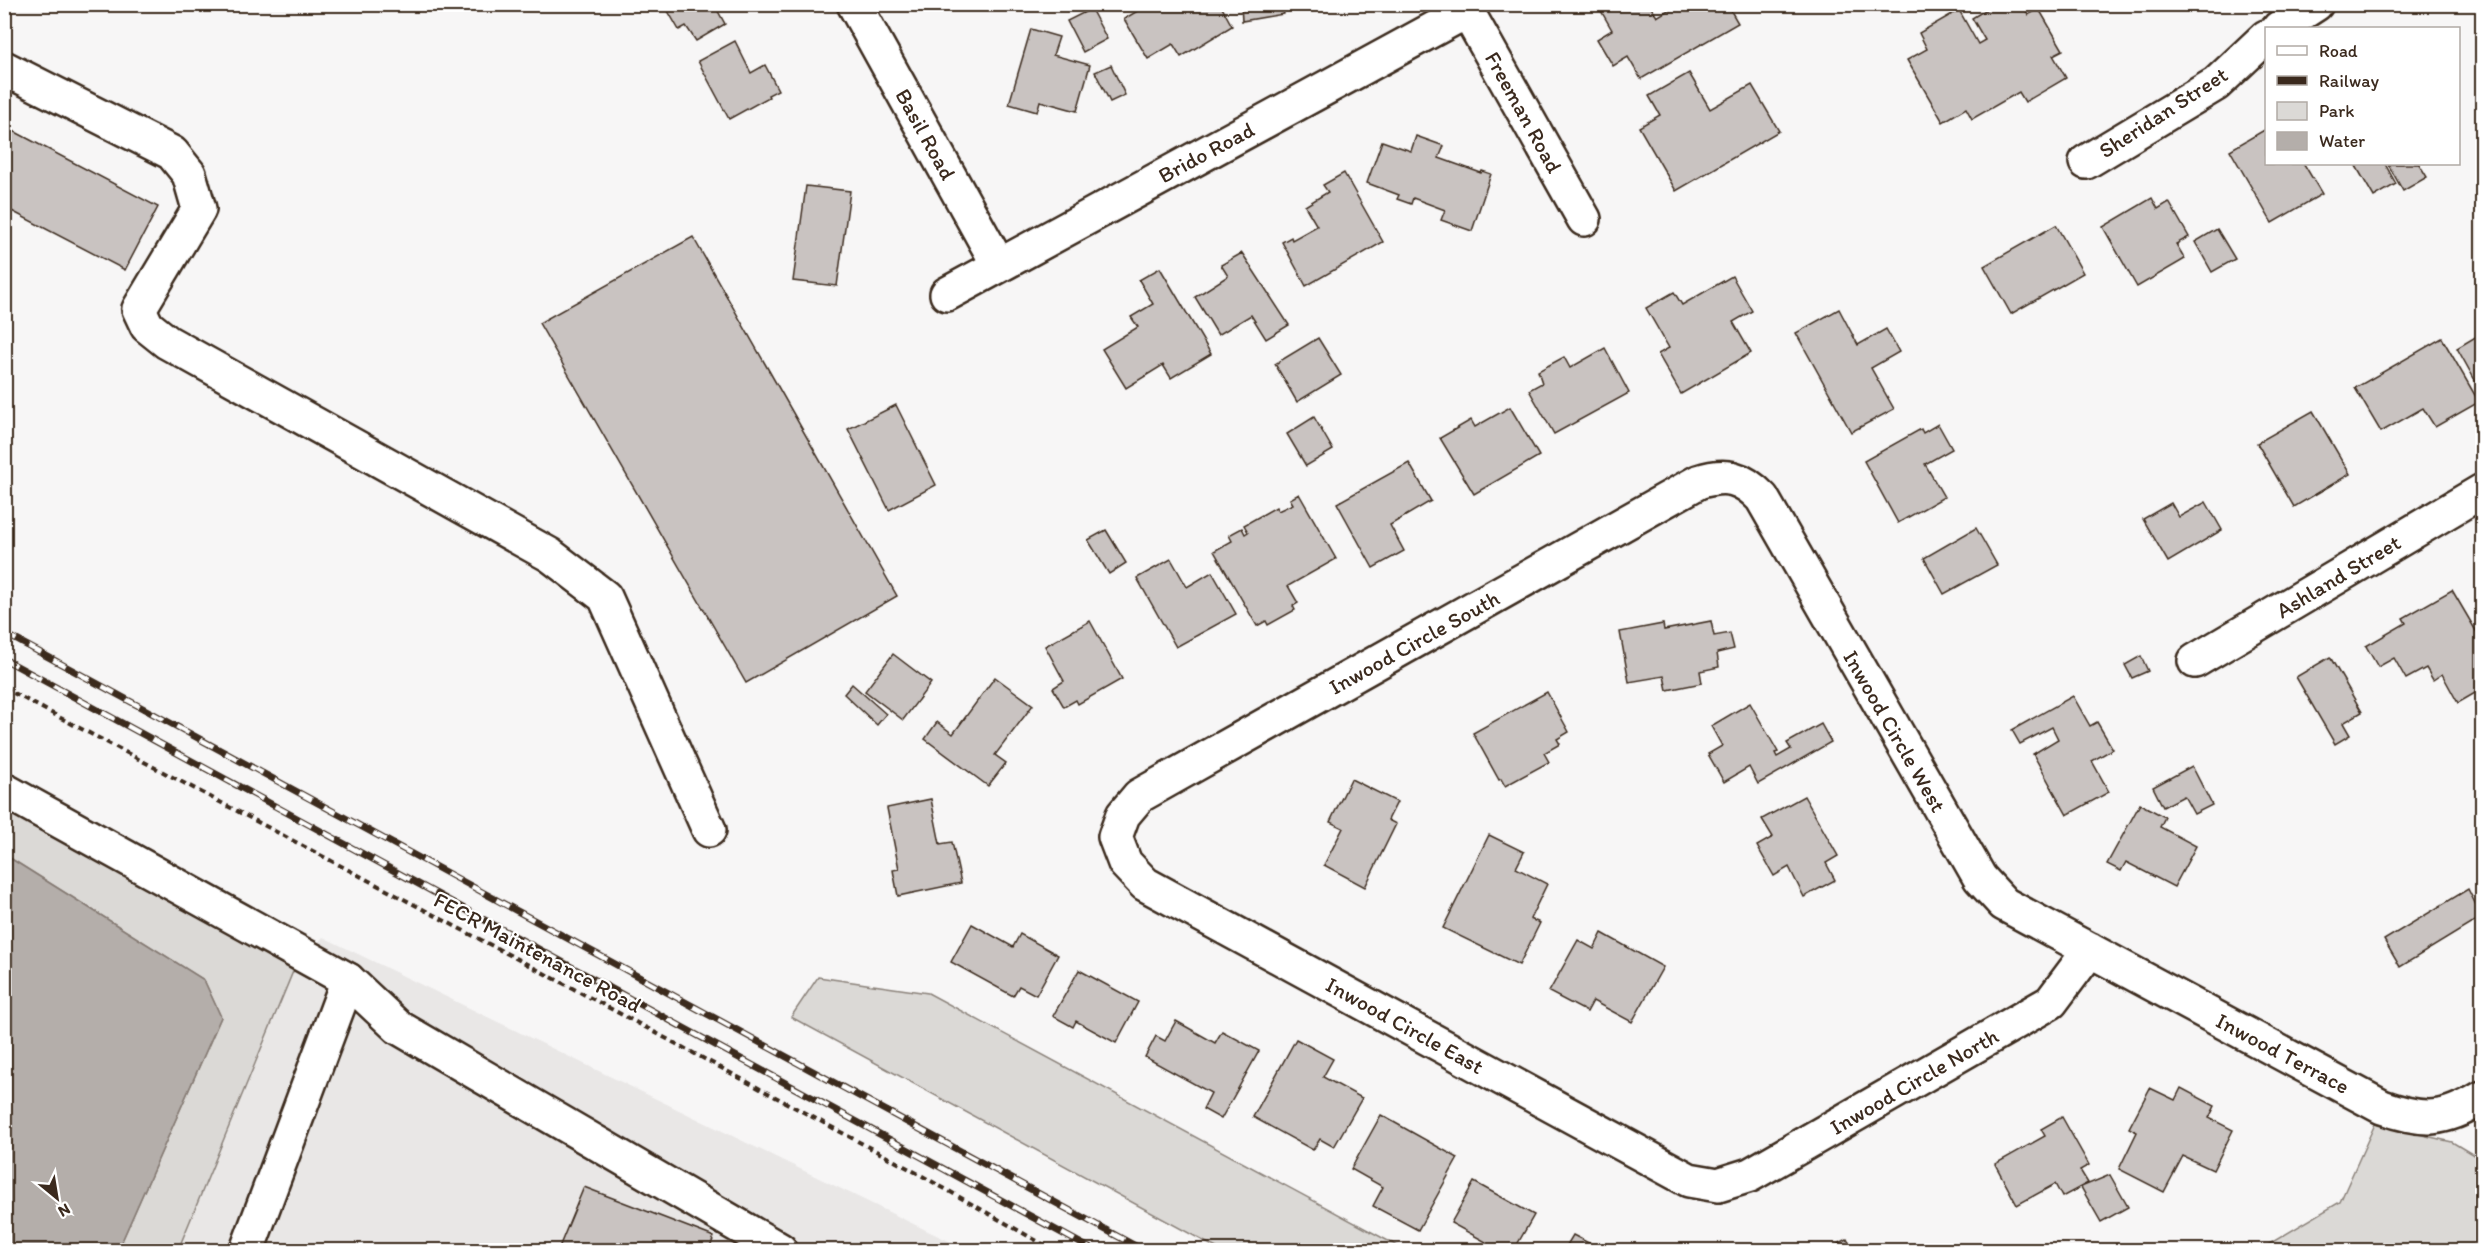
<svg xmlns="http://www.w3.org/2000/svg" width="2487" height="1255" font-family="Itim,sans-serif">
<rect width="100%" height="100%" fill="#f7f6f6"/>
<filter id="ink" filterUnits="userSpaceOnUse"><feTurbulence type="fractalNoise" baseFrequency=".0167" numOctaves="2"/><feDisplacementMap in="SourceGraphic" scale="12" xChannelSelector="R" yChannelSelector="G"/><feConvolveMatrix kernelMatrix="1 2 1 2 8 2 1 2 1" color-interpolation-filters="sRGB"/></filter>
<g filter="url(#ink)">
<path fill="#e9e7e6" d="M323,937L967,1250H178L294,969Z"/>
<g fill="#dbd9d6" stroke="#8b827a" stroke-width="1.5">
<path d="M4,808L294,969L178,1250H118L221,1017L204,980L5,855Z"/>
<path d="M818,977L928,993L1405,1250H1220L791,1017Z"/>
<path d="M2375,1124L2452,1142L2482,1160V1250H2259L2340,1202Z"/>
</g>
<path fill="#b4aeaa" stroke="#847972" stroke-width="1.5" d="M5,855L204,980L221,1017L118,1250H5Z"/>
<g fill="#c9c3c1" stroke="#3b2a1e" stroke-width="1.5">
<path d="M664,4H714L725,24L696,41L686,26L679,30Z"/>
<path d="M1149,4H1220L1232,26L1181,57L1173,44L1148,59L1124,19Z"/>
<path d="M1241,4H1282L1284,14L1242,21Z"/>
<path d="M1608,4H1649L1657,17L1678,4H1727L1738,23L1641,79L1628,57L1613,66L1597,39L1612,30L1600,9Z"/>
<path d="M1995,4H2022L2028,15L2039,9L2063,50L2053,55L2066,78L2025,102L2019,92L1972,119L1966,108L1943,122L1907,60L1927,49L1919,33L1959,10L1978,44L1985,40L1972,18Z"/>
<path d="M1091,9L1107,39L1083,52L1067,21Z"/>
<path d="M1031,29L1059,37L1053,55L1090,65L1077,111L1040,101L1037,112L1009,104Z"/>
<path d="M735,41L751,73L765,65L778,90L768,95L769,97L729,119L698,61Z"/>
<path d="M1111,65L1125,95L1110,102L1095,72Z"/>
<path d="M1689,73L1710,109L1752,85L1779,131L1676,191L1639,127L1660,115L1649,96Z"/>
<path d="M4,126L158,207L125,270L4,207Z"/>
<path d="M2266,129V164H2304L2322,194L2272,223L2230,150Z"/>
<path d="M1416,136L1444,146L1439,158L1481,173L1482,171L1491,174L1472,231L1441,220L1445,210L1413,198L1411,204L1397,199L1399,195L1367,183L1382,141L1411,151Z"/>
<path d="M2361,164H2385L2396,184L2374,197L2356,166Z"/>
<path d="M2388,164H2419L2427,177L2403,191Z"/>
<path d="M1344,173L1383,242L1306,286L1282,242L1291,237L1292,240L1317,226L1305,206L1328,192L1323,185Z"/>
<path d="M806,186L850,191L837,286L793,281Z"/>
<path d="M2152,198L2158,209L2169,202L2189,237L2176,244L2185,259L2137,287L2103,227Z"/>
<path d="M2056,225L2083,273L2011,314L1984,266Z"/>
<path d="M2217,229L2235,259L2212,272L2195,242Z"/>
<path d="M693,237L897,596L746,683L539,323Z"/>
<path d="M1242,253L1289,325L1266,339L1251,315L1218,335L1195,297L1228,276L1221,265Z"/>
<path d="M1160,268L1211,354L1171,378L1163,365L1126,388L1102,349L1138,327L1131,317L1153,304L1139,280Z"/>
<path d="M1732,276L1752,311L1733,322L1751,353L1681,394L1658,354L1669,348L1646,308L1674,292L1682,305Z"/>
<path d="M1839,309L1858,345L1886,329L1899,352L1871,368L1894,409L1851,432L1796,333Z"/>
<path d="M2482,333V379L2476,382L2457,348Z"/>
<path d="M1318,338L1341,375L1297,402L1275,364Z"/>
<path d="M2442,338L2479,402L2435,427L2423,408L2381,432L2355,388Z"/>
<path d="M1605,348L1629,393L1554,434L1529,390L1542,383L1538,371L1564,357L1570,368Z"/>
<path d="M896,405L936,485L889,510L848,429Z"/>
<path d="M1510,407L1539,456L1474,494L1440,438L1471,420L1475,427Z"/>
<path d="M2313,411L2350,474L2294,507L2257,443Z"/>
<path d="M1314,417L1333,450L1306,466L1287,434Z"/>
<path d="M1938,424L1952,449L1925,464L1944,497L1898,523L1864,461L1921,429L1923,433Z"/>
<path d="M1409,463L1431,501L1390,525L1404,551L1373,568L1337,503Z"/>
<path d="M1299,494L1336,559L1288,586L1298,603L1293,606L1295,610L1268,625L1266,621L1257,626L1214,551L1232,541L1229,535L1242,528L1245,534L1248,532L1244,525L1276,507L1278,511L1293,504L1290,499Z"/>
<path d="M2206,502L2222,530L2168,562L2143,519L2171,503L2179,517Z"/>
<path d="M1976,528L1997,565L1944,594L1924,558Z"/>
<path d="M1106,530L1126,563L1109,574L1088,540Z"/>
<path d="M1171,559L1187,587L1212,572L1236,614L1176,647L1137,578Z"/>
<path d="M2452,590L2482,641V689L2458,703L2442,674L2433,680L2426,668L2406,679L2394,658L2378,667L2366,646L2406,623L2403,618Z"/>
<path d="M1090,621L1122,679L1078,704L1076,700L1064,707L1053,688L1064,681L1045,646Z"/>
<path d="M1711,621L1714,636L1730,633L1734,649L1717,653L1719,667L1700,671L1702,683L1667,690L1664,676L1629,682L1620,632L1663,624L1664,630Z"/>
<path d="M893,654L931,683L903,720L865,691Z"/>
<path d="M2141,656L2148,671L2132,678L2125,665Z"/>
<path d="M2330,657L2362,712L2343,723L2350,735L2335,744L2296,677Z"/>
<path d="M995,677L1033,705L995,755L1006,763L988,786L925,739L937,722L953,734Z"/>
<path d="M852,684L886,714L877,725L844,694Z"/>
<path d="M1547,692L1569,732L1557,739L1560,744L1544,753L1549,762L1505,786L1501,779L1499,780L1473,733Z"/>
<path d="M2073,696L2090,726L2097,722L2113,749L2092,761L2109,792L2067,815L2033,754L2058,739L2052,727L2020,744L2012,730Z"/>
<path d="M1750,703L1778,752L1775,753L1777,757L1791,749L1787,743L1821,724L1831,742L1758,784L1749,767L1724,782L1708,754L1722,746L1711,726Z"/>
<path d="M2192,766L2212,805L2194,814L2184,796L2163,807L2153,787Z"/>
<path d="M1351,779L1397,802L1388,820L1396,824L1365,887L1324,865L1343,828L1330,822Z"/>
<path d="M1804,796L1838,856L1826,863L1835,880L1804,897L1789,867L1774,876L1757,846L1773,837L1762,819Z"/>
<path d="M931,799L940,844L952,842L961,883L898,896L893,870L899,869L887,808Z"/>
<path d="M2140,804L2165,817L2160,827L2196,846L2174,887L2126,862L2121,871L2107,864Z"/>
<path d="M1489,835L1524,852L1516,868L1547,884L1530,919L1540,923L1519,965L1443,928Z"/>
<path d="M2468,889L2482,917L2400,967L2384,940Z"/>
<path d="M972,924L1013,947L1020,934L1058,955L1036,995L1019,986L1013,996L951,962Z"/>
<path d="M1602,933L1663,967L1632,1022L1593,1001L1587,1012L1549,992L1578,940L1594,949Z"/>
<path d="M1079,970L1138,1002L1116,1043L1076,1021L1073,1027L1053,1016Z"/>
<path d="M1176,1021L1215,1043L1222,1031L1259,1051L1221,1119L1203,1109L1211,1093L1145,1057L1156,1036L1165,1041Z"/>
<path d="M1296,1039L1333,1059L1323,1077L1362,1098L1334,1147L1320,1139L1313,1150L1253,1117Z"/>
<path d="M2150,1088L2175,1100L2181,1088L2215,1106L2209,1118L2233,1130L2213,1170L2183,1156L2164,1192L2119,1169L2137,1132L2129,1128Z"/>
<path d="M1381,1115L1458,1158L1418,1230L1373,1206L1383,1187L1351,1169Z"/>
<path d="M2062,1117L2089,1165L2080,1170L2088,1183L2062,1197L2055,1184L2017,1205L1995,1164L2045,1136L2041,1129Z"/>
<path d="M2110,1175L2128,1207L2101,1222L2081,1187Z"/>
<path d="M1474,1182L1534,1215L1514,1250H1481L1486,1242L1451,1223Z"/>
<path d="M584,1187L714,1237L709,1250H558Z"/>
<path d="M1573,1235L1602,1250H1564Z"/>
<path d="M1847,1239L1853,1250H1827Z"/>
</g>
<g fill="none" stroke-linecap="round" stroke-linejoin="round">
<defs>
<g id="minor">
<path d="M854,4L998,264"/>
<path d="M1463,4L1584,219"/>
<path d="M2279,28L2316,4"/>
<path d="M4,68L172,153L189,174L199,209L139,309L147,326L167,342L550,555L605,597L709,830"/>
<path d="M2086,162L2216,84L2266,37"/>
<path d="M947,294L1467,11"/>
<path d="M2195,661L2482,491"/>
<path d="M4,790L348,980L398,1027L780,1250"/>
<path d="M2090,950L2051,1002L1750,1175L1718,1185L1689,1180L1145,884L1125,863L1115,837L1123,815L1139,796L1698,482C1726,473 1742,477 1762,498L1980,878L2004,904L2382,1107C2424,1122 2444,1121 2482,1098"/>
<path d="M247,1250L348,980"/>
</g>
</defs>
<use href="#minor" stroke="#3b2a1e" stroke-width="38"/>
<path stroke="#3b2a1e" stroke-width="4" stroke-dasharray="6 4.5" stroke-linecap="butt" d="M4,688L574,989L917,1173L1053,1250"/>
<use href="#minor" stroke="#fff" stroke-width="33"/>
<defs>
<g id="rail">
<path d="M4,633L1143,1250"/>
<path d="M4,659L1093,1250"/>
</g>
</defs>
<use href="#rail" stroke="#3b2a1e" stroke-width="7"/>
<use href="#rail" stroke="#fff" stroke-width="4.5" stroke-dasharray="14" stroke-linecap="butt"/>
</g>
</g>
<g text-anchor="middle" stroke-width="4.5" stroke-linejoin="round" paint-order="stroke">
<g font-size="22" fill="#3b2a1e" stroke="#fff">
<text transform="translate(1524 112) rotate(61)" y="8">Freeman Road</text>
<text transform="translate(2163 112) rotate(-33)" y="8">Sheridan Street</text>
<text transform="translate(926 134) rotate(61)" y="8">Basil Road</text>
<text transform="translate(1206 152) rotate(-28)" y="8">Brido Road</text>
<text transform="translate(2338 576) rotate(-31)" y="8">Ashland Street</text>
<text transform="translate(1414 642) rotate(-29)" y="8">Inwood Circle South</text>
<text transform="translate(1895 731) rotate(60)" y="8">Inwood Circle West</text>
<text transform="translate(538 952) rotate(28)" y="8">FECR Maintenance Road</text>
<text transform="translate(1405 1025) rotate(29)" y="8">Inwood Circle East</text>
<text transform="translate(2283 1053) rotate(28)" y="8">Inwood Terrace</text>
<text transform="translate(1914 1081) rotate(-30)" y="8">Inwood Circle North</text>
</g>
</g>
<rect width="2487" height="1255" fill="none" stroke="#fff" stroke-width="24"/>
<rect x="12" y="12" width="2463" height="1231" fill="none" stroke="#3b2a1e" stroke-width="2" filter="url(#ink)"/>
<rect x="2265" y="27" width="195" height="138" fill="#ffffff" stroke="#b1aaa5" stroke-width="1.5"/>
<rect x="2277" y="46" width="30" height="9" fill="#ffffff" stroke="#b1aaa5" stroke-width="1.5"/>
<text x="2319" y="57" font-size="18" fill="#3b2a1e">Road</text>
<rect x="2277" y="76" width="30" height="9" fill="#3b2a1e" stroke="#b1aaa5" stroke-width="1.5"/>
<text x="2319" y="87" font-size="18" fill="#3b2a1e">Railway</text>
<rect x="2277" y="102" width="30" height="18" fill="#dbd9d6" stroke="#b1aaa5" stroke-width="1.5"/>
<text x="2319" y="117" font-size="18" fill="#3b2a1e">Park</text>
<rect x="2277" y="132" width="30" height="18" fill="#b4aeaa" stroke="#b1aaa5" stroke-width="1.5"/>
<text x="2319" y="147" font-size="18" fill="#3b2a1e">Water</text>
<g transform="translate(57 1198) rotate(150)" stroke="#ffffff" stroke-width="4.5" paint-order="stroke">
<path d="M0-4.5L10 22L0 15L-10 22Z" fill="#3b2a1e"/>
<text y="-9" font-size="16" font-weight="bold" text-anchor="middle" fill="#3b2a1e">N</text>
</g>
</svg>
